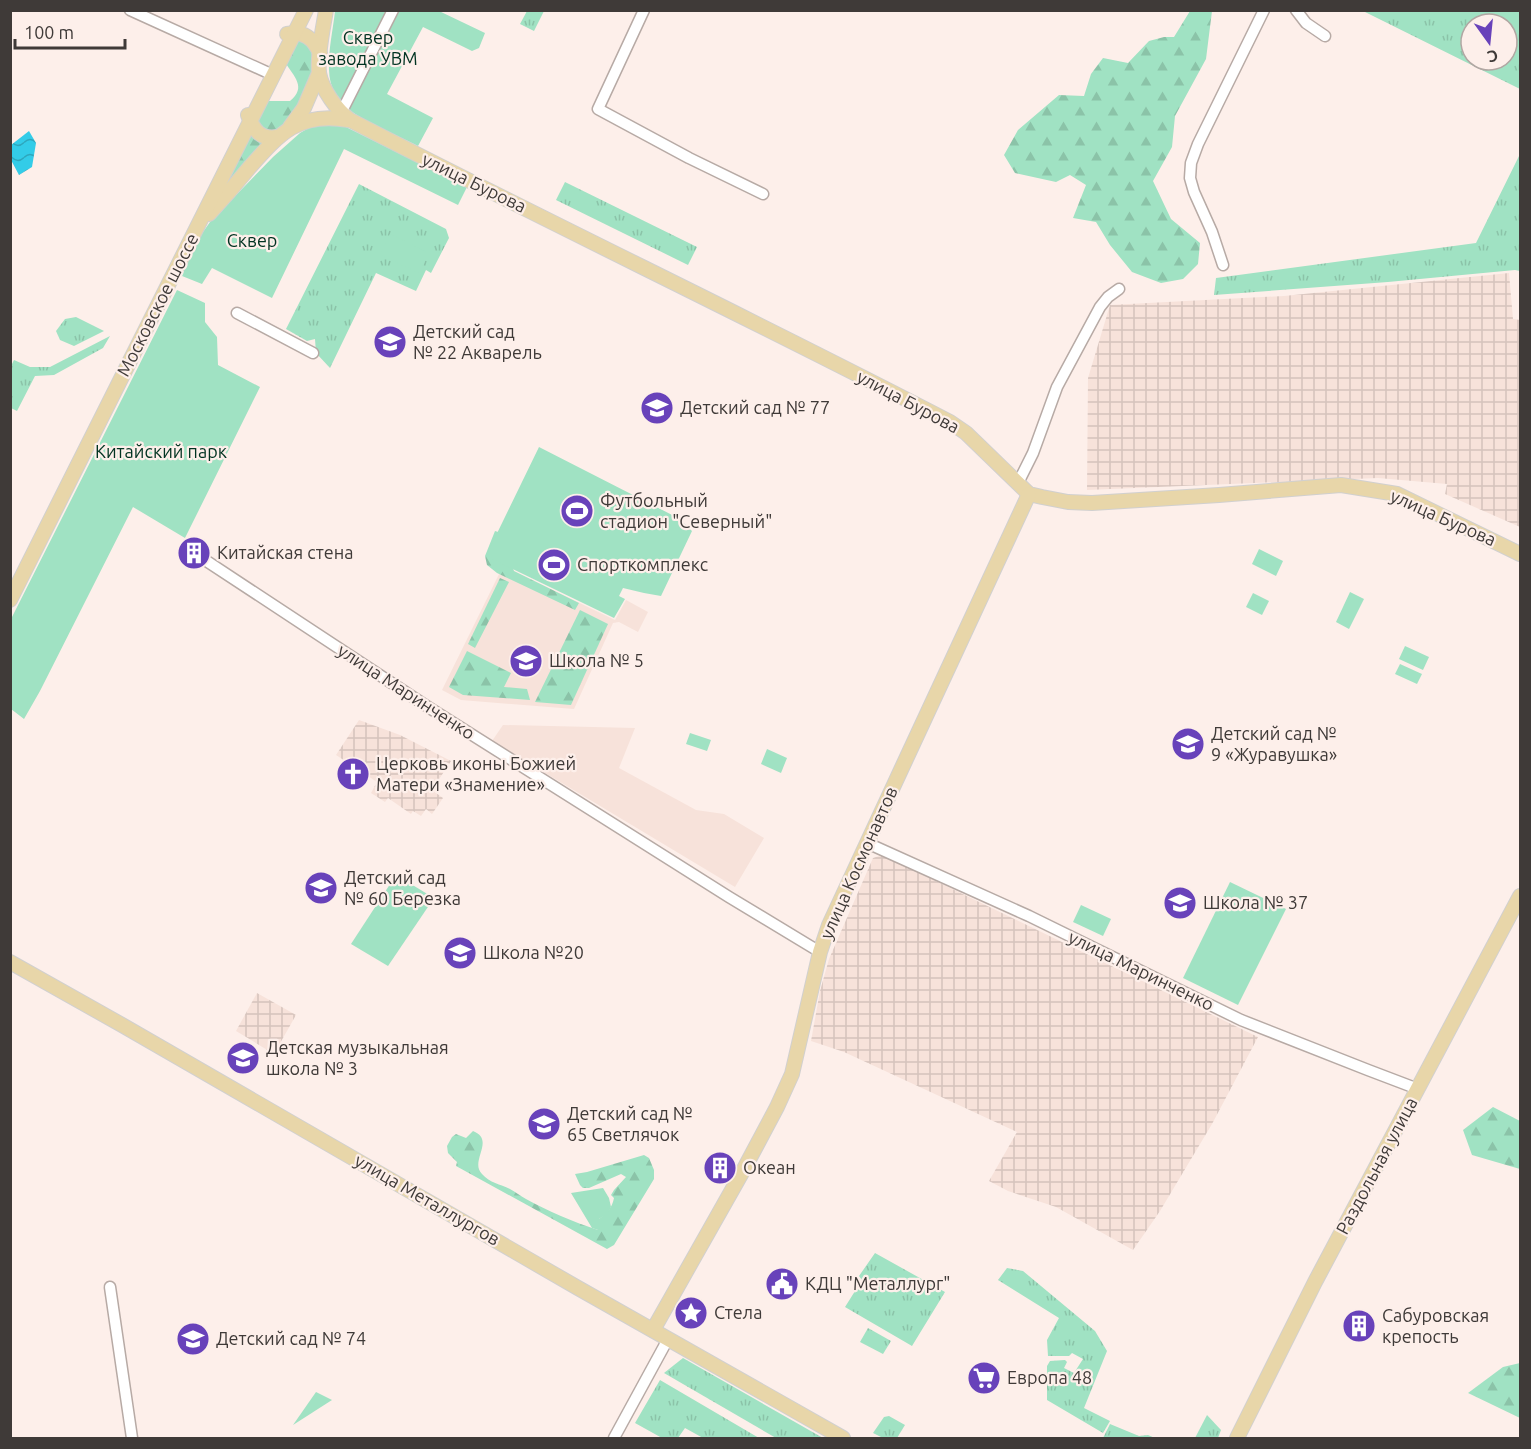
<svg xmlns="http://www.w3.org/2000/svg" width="1531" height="1449" font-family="Ubuntu,sans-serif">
<defs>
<pattern id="industrial-grid" width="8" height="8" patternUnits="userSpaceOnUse" patternTransform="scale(1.5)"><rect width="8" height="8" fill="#f7e2da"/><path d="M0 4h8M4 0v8" fill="none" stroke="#d5c3bc"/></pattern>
<pattern id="grass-tufts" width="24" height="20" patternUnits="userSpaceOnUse" patternTransform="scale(1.5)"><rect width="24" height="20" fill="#a0e2c3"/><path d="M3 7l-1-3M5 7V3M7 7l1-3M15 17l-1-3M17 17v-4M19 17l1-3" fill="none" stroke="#8bc3a8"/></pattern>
<pattern id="forest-firs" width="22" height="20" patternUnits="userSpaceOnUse" patternTransform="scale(1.5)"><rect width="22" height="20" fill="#a0e2c3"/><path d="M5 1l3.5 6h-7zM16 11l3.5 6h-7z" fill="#8bc3a8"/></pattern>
<pattern id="water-waves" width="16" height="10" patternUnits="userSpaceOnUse" patternTransform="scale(1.5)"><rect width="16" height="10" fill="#33cce8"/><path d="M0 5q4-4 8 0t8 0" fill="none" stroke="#2da7bd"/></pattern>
</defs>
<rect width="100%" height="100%" fill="#fdefea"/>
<g fill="#f7e2da">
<path d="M503,566L615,620L626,600L648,612L638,632L619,622L613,623L574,709L461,700L442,690Z"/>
<path d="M503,725L635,728L619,768L696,810L724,814L764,838L735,887L492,741Z"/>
</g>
<g fill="url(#industrial-grid)">
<path d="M1509,273L1513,319L1520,320V527L1445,494L1447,484L1378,478L1087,490L1088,378L1110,305L1284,296Z"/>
<path d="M359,720L400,735L451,761L432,790L443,798L432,814L426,809L421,816L413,811L411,814L388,798L385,802L371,793L377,782L336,755Z"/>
<path d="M882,855L1258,1037L1212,1124L1160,1211L1133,1250L1056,1207L1008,1191L989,1181L1017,1132L844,1052L811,1041L820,991L829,959L873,858Z"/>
<path d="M257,993L296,1015L274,1054L236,1031Z"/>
</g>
<g fill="url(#grass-tufts)" fill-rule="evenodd">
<path d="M527,11H544L534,31L520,24Z"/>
<path d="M1363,11H1520V89ZM1471,24H1507V60H1471Z"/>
<path d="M1520,154V271L1515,270L1388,282L1214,295L1216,278L1476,243Z"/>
<path d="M565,182L697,247L688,265L556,200Z"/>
<path d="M359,184L446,229L449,238L431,273L426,270L416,291L376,273L330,368L316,353L315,339L307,341L286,329Z"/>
<path d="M76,317L104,331L74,346L60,340L56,331L65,319Z"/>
<path d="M110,336L103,348L54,375L35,376L17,411L11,408V366L14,360L30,367H50Z"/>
<path d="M875,1253L945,1292L912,1346L845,1307L862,1280L859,1276Z"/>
<path d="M1007,1268L1023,1271L1095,1331L1107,1351L1084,1408L1110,1421L1103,1433L1047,1400V1366L1050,1361L1065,1360L1067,1362L1064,1368L1074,1373L1083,1359L1072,1353L1069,1356H1048L1047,1340L1059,1318L998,1280Z"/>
<path d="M868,1328L891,1341L883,1354L860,1342Z"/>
<path d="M683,1358L823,1438H776L664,1373Z"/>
<path d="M660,1380L759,1438H703L685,1428L678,1438H662L635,1423Z"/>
<path d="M1207,1415L1221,1430L1218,1438H1195Z"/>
<path d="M889,1416L905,1425L897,1438H883L873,1433L884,1417Z"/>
<path d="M1110,1424L1139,1436L1148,1435L1155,1438H1103Z"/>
</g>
<g fill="url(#forest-firs)">
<path d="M1190,11H1212L1206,59L1175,116L1172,147L1153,181L1171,219L1200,243L1198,264L1183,279L1161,283L1132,272L1110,245L1096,222L1073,218L1086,185L1070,175L1056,182L1015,173L1004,155L1018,130L1059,95L1084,96L1091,74L1103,58L1128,63L1149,41L1164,37H1174Z"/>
<path d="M301,40L314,50L313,78L287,125L277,132L270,133L258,126L257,119L266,101H290C307,87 294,77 285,62L294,44Z"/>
<path d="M249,129L267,143L213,205Z"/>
<path d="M495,531L511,536V563L514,571L579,603L575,610L497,573L487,565L485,556Z"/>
<path d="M500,578L509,582L475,648L468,644Z"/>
<path d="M580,610L608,624L571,705L535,702Z"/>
<path d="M467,651L511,673L504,687L527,689L530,700L463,695L449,687Z"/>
<path d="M1493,1107L1520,1121V1169L1472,1155L1463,1130Z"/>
<path d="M473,1131C496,1140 469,1161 482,1174C490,1183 500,1184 510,1189C516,1192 520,1196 526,1199C548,1211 573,1222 598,1230L599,1219C607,1213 612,1208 614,1198L611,1195L614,1190L626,1177L621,1174L589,1188H583L580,1185L575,1174L587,1172L644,1155L649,1158L654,1170V1179L614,1245L607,1249L456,1166L457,1162L448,1153L447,1146L452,1137L456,1134L466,1138Z"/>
<path d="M1520,1363V1418L1468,1393L1503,1367Z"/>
</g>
<g fill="#a0e2c3">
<path d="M335,11H439L485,33L479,48L472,51L423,27L387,94L433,118L418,146C406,140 393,134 381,128C355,115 330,103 329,70C328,51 333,30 335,11Z"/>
<path d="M329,124L344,126L467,187L458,205L344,149L272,298L212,268L202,284L182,276L186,261L196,242L210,222L273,157L300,133L312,126Z"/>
<path d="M390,234L429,253L419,273L380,255Z"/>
<path d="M177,290L205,303V322L217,337L218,365L260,387L185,538L133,507L40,691L24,719L11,709V619Z"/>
<path d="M539,447L680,519L692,531L661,596L644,593L623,588L619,596L625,599L614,618L486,556Z"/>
<path d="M1259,549L1283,561L1276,576L1252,564Z"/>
<path d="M1350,592L1364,599L1349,629L1336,622Z"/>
<path d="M1253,593L1269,601L1262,615L1246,607Z"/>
<path d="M1405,646L1429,657L1423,670L1399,659Z"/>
<path d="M1400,664L1422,674L1417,684L1395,674Z"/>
<path d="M690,733L711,740L707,751L686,744Z"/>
<path d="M767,749L787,758L781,773L761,764Z"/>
<path d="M396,875L434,898L388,966L351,944Z"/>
<path d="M1230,882L1286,909L1238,1005L1183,978Z"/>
<path d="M1081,905L1111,919L1103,936L1073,922Z"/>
<path d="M603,1188L609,1198L611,1207L607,1214L599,1219L603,1227L598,1230L592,1228L571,1193Z"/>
<path d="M316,1392L332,1400L293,1425Z"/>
</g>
<path fill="url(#water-waves)" d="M29,131L36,143L32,167L19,175L11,160V145Z"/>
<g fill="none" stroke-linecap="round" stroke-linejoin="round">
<defs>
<g id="minor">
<path d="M130,10L273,75"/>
<path d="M644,10L598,109L689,158L763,194"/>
<path d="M1296,10L1306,23L1325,36"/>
<path d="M341,113L393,10"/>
<path d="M1223,265L1212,232L1194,192L1190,178L1191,163L1198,144L1264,10"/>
<path d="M237,313L313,353"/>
<path d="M1018,483L1033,453L1057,387L1100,307L1108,297L1119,289"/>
<path d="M208,562L428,707L729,897L820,952"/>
<path d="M867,843L1029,916L1241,1020L1368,1070L1418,1089"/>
<path d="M110,1287L132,1438"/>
<path d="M614,1438L668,1339"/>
</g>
<g id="major">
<path d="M326,10C323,29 317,55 319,73C322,90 337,110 350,120C549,223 752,319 950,422L966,433L1029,494L1042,497L1068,502L1092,503L1219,495L1341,485L1397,494L1520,554"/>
<path d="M287,34C304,31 313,38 320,53"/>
<path d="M248,115C253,129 260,140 277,137"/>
<path d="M290,127L304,108L319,73"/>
<path d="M209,214C223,199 236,184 249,168C279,134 299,111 348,120"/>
<path d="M10,600L306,10"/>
<path d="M10,962L122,1025L578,1288L843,1438"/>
<path d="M653,1330L744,1169L777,1107L792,1074L820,952L829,925L1029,494"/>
<path d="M1237,1438L1315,1282L1520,896"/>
</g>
</defs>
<use href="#minor" stroke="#b7aaa5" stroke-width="13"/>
<use href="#major" stroke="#d1d0cf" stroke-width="16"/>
<use href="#minor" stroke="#fff" stroke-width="10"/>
<use href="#major" stroke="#e8d6a9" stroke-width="14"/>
</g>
<defs>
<symbol id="school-disc" viewBox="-11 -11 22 22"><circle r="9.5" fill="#6842ba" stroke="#fdefea"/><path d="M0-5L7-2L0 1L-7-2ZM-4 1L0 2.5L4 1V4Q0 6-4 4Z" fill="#fff"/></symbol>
<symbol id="stadium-disc" viewBox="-11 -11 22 22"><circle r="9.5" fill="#6842ba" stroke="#fdefea"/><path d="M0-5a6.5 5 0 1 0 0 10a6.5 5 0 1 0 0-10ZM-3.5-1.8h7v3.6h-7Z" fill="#fff"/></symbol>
<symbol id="building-disc" viewBox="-11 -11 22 22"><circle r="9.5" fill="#6842ba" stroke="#fdefea"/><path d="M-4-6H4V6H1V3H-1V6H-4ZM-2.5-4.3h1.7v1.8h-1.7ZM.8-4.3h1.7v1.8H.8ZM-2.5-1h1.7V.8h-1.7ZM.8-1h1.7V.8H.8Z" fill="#fff"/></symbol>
<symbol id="church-disc" viewBox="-11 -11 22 22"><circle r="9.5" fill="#6842ba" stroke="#fdefea"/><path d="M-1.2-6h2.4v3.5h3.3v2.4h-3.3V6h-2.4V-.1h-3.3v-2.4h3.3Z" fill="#fff"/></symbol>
<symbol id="civic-disc" viewBox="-11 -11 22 22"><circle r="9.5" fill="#6842ba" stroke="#fdefea"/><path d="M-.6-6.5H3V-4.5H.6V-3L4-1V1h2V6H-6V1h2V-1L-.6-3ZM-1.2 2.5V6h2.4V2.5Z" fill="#fff"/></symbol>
<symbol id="sight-disc" viewBox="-11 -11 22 22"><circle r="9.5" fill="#6842ba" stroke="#fdefea"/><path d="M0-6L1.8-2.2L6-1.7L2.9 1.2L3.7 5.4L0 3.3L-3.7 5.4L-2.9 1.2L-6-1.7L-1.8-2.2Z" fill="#fff"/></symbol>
<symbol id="supermarket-disc" viewBox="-11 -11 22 22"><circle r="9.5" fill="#6842ba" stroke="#fdefea"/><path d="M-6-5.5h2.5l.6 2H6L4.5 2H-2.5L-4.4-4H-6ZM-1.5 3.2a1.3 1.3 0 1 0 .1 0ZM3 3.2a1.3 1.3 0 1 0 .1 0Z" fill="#fff"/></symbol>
</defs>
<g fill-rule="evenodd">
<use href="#school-disc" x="371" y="323" width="38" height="38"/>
<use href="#school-disc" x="638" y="389" width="38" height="38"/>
<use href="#stadium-disc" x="558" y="492" width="38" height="38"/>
<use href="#building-disc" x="175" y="534" width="38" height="38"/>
<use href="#stadium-disc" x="535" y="546" width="38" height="38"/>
<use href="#school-disc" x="507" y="642" width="38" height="38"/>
<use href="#school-disc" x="1169" y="725" width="38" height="38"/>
<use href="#church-disc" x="334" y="755" width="38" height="38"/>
<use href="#school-disc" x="302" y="869" width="38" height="38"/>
<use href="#school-disc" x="1161" y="884" width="38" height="38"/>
<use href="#school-disc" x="441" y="934" width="38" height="38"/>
<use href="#school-disc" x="224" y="1039" width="38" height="38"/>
<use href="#school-disc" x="525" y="1105" width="38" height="38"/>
<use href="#building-disc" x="701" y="1149" width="38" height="38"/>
<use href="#civic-disc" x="763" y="1265" width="38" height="38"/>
<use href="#sight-disc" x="672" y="1294" width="38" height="38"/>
<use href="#building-disc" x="1340" y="1307" width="38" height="38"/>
<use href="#school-disc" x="174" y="1320" width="38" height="38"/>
<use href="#supermarket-disc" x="965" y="1359" width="38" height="38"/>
</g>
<g text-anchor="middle" stroke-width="4.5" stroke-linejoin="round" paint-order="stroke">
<g font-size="18" fill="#003321" stroke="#fdefea">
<text x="368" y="44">Сквер<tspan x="368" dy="21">завода УВМ</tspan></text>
<text x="252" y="247">Сквер</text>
<text x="161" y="458">Китайский парк</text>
</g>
<g font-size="18" fill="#3f3a38" stroke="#fdefea">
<text transform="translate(474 183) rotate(26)" y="6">улица Бурова</text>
<text transform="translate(158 305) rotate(-63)" y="6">Московское шоссе</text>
<text transform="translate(908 402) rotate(28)" y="6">улица Бурова</text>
<text transform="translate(1443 518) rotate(24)" y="6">улица Бурова</text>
<text transform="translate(406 692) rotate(33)" y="6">улица Маринченко</text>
<text transform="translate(859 863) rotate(-66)" y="6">улица Космонавтов</text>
<text transform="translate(1141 971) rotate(26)" y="6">улица Маринченко</text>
<text transform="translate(1377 1166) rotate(-62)" y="6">Раздольная улица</text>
<text transform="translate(427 1200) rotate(30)" y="6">улица Металлургов</text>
</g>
<g font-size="18" fill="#3f3a38" stroke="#fdefea" text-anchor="start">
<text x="413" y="338">Детский сад<tspan x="413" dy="21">№ 22 Акварель</tspan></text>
<text x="680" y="414">Детский сад № 77</text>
<text x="600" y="507">Футбольный<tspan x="600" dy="21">стадион "Северный"</tspan></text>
<text x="217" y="559">Китайская стена</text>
<text x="577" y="571">Спорткомплекс</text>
<text x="549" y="667">Школа № 5</text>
<text x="1211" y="740">Детский сад №<tspan x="1211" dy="21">9 «Журавушка»</tspan></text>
<text x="376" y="770">Церковь иконы Божией<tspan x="376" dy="21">Матери «Знамение»</tspan></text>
<text x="344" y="884">Детский сад<tspan x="344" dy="21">№ 60 Березка</tspan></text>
<text x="1203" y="909">Школа № 37</text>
<text x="483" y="959">Школа №20</text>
<text x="266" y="1054">Детская музыкальная<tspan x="266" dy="21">школа № 3</tspan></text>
<text x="567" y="1120">Детский сад №<tspan x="567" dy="21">65 Светлячок</tspan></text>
<text x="743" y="1174">Океан</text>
<text x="805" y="1290">КДЦ "Металлург"</text>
<text x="714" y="1319">Стела</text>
<text x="1382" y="1322">Сабуровская<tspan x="1382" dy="21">крепость</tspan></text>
<text x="216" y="1345">Детский сад № 74</text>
<text x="1007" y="1384">Европа 48</text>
</g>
</g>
<rect width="1531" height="1449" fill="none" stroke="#3f3a38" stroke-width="24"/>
<g transform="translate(1489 42) rotate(165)"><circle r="28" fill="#fdefea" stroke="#b1a7a3" stroke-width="1.5"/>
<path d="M0-4.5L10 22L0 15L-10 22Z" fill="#6842ba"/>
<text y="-9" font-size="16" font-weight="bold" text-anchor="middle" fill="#3f3a38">С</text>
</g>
<path d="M15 39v9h110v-9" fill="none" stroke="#3f3a38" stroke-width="3"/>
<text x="24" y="39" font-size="18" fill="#3f3a38" stroke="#fdefea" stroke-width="4.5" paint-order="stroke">100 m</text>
</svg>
